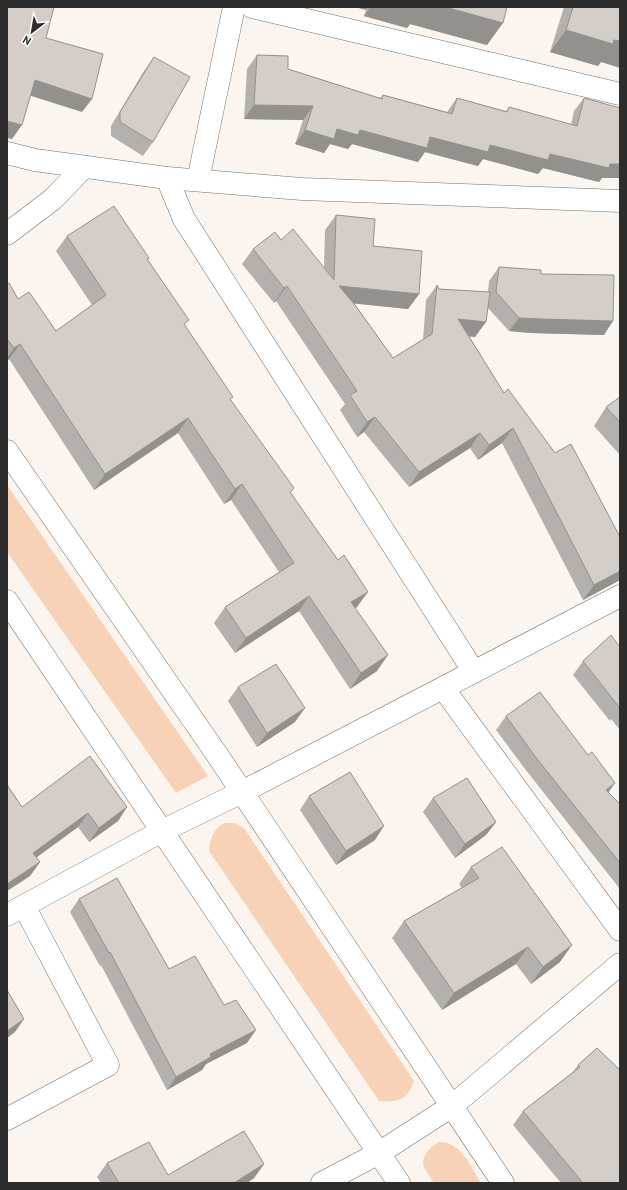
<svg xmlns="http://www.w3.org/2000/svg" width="627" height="1190" font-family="'PT Sans',sans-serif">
<rect width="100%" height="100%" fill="#fcf5ef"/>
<g fill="#f7d2b6">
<path d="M7,485L208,776L176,793L7,552Z"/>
<path d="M225,823H234L244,828L414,1081C407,1101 398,1102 379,1101L209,851C210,839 213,828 225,823Z"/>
<path d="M439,1142C461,1141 471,1167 481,1183H434C431,1178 427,1174 425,1169C419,1159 430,1146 439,1142Z"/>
</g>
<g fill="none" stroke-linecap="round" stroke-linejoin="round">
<defs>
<g id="street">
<path d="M252,7L620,94"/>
<path d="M167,178L184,219L474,672"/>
<path d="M198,180L234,7"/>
<path d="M7,234L53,199L84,167"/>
<path d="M443,688L620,930"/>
<path d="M7,915L162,831L242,792L620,596"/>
<path d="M7,1119L108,1065L24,906"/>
<path d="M322,1183L379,1153L452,1106L620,964"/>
</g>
<g id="secondary">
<path d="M7,153L35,160L167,178L302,189L620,201"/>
<path d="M7,451L218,756L503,1183"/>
<path d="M7,601L399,1183"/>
</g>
</defs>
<use href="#street" stroke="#756f6a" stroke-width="23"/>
<use href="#secondary" stroke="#756f6a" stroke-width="23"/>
<use href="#street" stroke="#fff" stroke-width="22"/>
<use href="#secondary" stroke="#fff" stroke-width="22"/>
</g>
<g fill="#b6b0ac">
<path d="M355,7H507L487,45L410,24L407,28L364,16L366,10Z"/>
<path d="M564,7H620L601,62L598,66L550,52Z"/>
<path d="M257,55L288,69L380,98L383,95L447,112L457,98L506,111L509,107L571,125L574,111L584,98L602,178L599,182L543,168L538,174L483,159L478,166L425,152L418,162L352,144L348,149L330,144L324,153L295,144L303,120L244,119L247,69Z"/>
<path d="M154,57L153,142L143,156L111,136V126L144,71Z"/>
<path d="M336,215L373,246L419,294L408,309L354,303L393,358L423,340L426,300L437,285L439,289L488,292L489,281L499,267L541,274L604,335L531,333L509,331L488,308L475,337L469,336L504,393L555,453L620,537V580L583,600L502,443L478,460L470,448L409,487L364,432L357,437L340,410L345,404L276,301L274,303L242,264L253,249L281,240L324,268L325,230Z"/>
<path d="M67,236L148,260L185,326L231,400L291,493L357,607L355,608L377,671L350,689L299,611L235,653L214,623L225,607L279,572L231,500L224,504L178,433L94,490L9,359L7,361V284L18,299L56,331L92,305L56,251Z"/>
<path d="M620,397V455L594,426L606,407Z"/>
<path d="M620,647V730L611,719L610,721L573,675L583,661Z"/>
<path d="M238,687L295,722L257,747L228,701Z"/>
<path d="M506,716L620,804V889L525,769L496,730Z"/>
<path d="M7,785L22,807H127L118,821L89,842L78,827L36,858L40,862L30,876L7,891Z"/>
<path d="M309,796L375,840L336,865L300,810Z"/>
<path d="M433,798L496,822L486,835L455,858L423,812Z"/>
<path d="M471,867L560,962L531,984L516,964L442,1010L392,938L404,921L462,888L459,884Z"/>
<path d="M79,899L169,969L247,1043L206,1064L202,1070L167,1090L101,965L100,966L70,912Z"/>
<path d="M597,1048L620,1183H561L513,1125L523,1111L573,1072L578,1065Z"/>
<path d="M107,1163L168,1175L264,1164L254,1178L247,1183H101L97,1177Z"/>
</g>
<g fill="#94908c">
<path d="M355,7H368L366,10Z"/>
<path d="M370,7H445L503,23L487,45L410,24L407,28L364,16Z"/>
<path d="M566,30L620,41V68L601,62L598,66L550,52Z"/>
<path d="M35,80L92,99L82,112L25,94Z"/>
<path d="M254,105L313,106L303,120L244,119Z"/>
<path d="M7,121L22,125L12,139L7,138Z"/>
<path d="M337,129L360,130L430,137L550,154L610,164H620V178H602L599,182L543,168L538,174L483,159L478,166L425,152L418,162L352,144L348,149L330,144L324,153L295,144L305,130Z"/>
<path d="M287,286L276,301L274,303L284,288Z"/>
<path d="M339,286L419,294L408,309L329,301Z"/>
<path d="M519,318L613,321L604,335L531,333L509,331Z"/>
<path d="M458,319L486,322L475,337L448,334Z"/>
<path d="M20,344L9,359L7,361V358L14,348Z"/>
<path d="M375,417L364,432L357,437L367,422Z"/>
<path d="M188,418L178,433L94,490L105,474Z"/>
<path d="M513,428L502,443L478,460L489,445Z"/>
<path d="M480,433L470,448L409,487L419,472Z"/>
<path d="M242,484L231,500L224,504L235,489Z"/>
<path d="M620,571V580L583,600L594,585Z"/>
<path d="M368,592L357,607L340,618L351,602Z"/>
<path d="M309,596L299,611L235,653L246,638Z"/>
<path d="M388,655L377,671L350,689L361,673Z"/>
<path d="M305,708L295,722L257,747L267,733Z"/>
<path d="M615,783L606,796V790Z"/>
<path d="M127,807L118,821L89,842L99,828Z"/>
<path d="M88,813L78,827L23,867L33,853Z"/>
<path d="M496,822L486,835L455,858L465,844Z"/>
<path d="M384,826L375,840L336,865L346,851Z"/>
<path d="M40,862L30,876L7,891V884Z"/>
<path d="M572,945L560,962L531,984L543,967Z"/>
<path d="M528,947L516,964L442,1010L454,993Z"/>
<path d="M24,1019L15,1032L7,1038V1031Z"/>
<path d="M256,1030L247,1043L206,1064L202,1070L167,1090L176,1077L210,1054Z"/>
<path d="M264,1164L254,1178L247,1183H234Z"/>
</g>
<g fill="#d4cdc8" stroke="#94908c">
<path d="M7,7H54L46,38L103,54L92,99L35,80L22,125L7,121Z"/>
<path d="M445,7H507L503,23Z"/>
<path d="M573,7H620V41L614,40L613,44L566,30Z"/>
<path d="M257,55L288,56V69L382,99L383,95L452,114L457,98L507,112L509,107L577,126L584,98L620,108V164H610L609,168L550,154L548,160L490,145L488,152L430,137L427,148L360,130L358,135L337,129L334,139L305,130L313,106L254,105Z"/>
<path d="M154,57L190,77L153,142L120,122V112Z"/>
<path d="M114,206L149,258L147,259L189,320L184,324L233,397L230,399L294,488L290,492L338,560L344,555L368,592L351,602L388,655L361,673L309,596L246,638L225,607L294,563L242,484L235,489L188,418L105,474L20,344L14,348L7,339V284L9,283L18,299L29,292L56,331L106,295L67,236Z"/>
<path d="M336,215L375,219L373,246L422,251L419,294L339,286L355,305L393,358L432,334L437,285L439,289L490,292L486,322L458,319L504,393L508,389L555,453L571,444L620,537V571L594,585L513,428L489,445L480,433L419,472L375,417L367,422L350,395L357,391L287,286L284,288L253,249L275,232L281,240L293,229L334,280Z"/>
<path d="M499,267L541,270V274L614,275L613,321L541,319L519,318L496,292Z"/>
<path d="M620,397V422L606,407Z"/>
<path d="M611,635L620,647V707H619L583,661Z"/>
<path d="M276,664L305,708L267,733L238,687Z"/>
<path d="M540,692L588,755L592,752L615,783L606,790L620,804V863L534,755L506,716Z"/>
<path d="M90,756L127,807L99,828L88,813L33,853L40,862L7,884V785L22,807Z"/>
<path d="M350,772L384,826L346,851L309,796Z"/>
<path d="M467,778L496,822L465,844L433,798Z"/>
<path d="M502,847L572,945L543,967L528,947L454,993L404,921L479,878L471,867Z"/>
<path d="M117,878L169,969L195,956L224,1005L236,1000L256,1030L210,1054L211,1057L176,1077L110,952L109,953L79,899Z"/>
<path d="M7,990L24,1019L7,1031Z"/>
<path d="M597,1048L620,1070V1183H583L523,1111L580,1067L578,1065Z"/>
<path d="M244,1131L264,1164L234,1183H119L107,1163L149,1142L168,1175Z"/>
</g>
<rect width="627" height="1190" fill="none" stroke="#2f2d2b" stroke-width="16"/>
<g transform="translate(32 32) rotate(211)" stroke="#ffffff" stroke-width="3" paint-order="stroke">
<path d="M0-3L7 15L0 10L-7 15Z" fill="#2f2d2b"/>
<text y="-6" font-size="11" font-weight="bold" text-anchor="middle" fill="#2f2d2b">N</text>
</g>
</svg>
